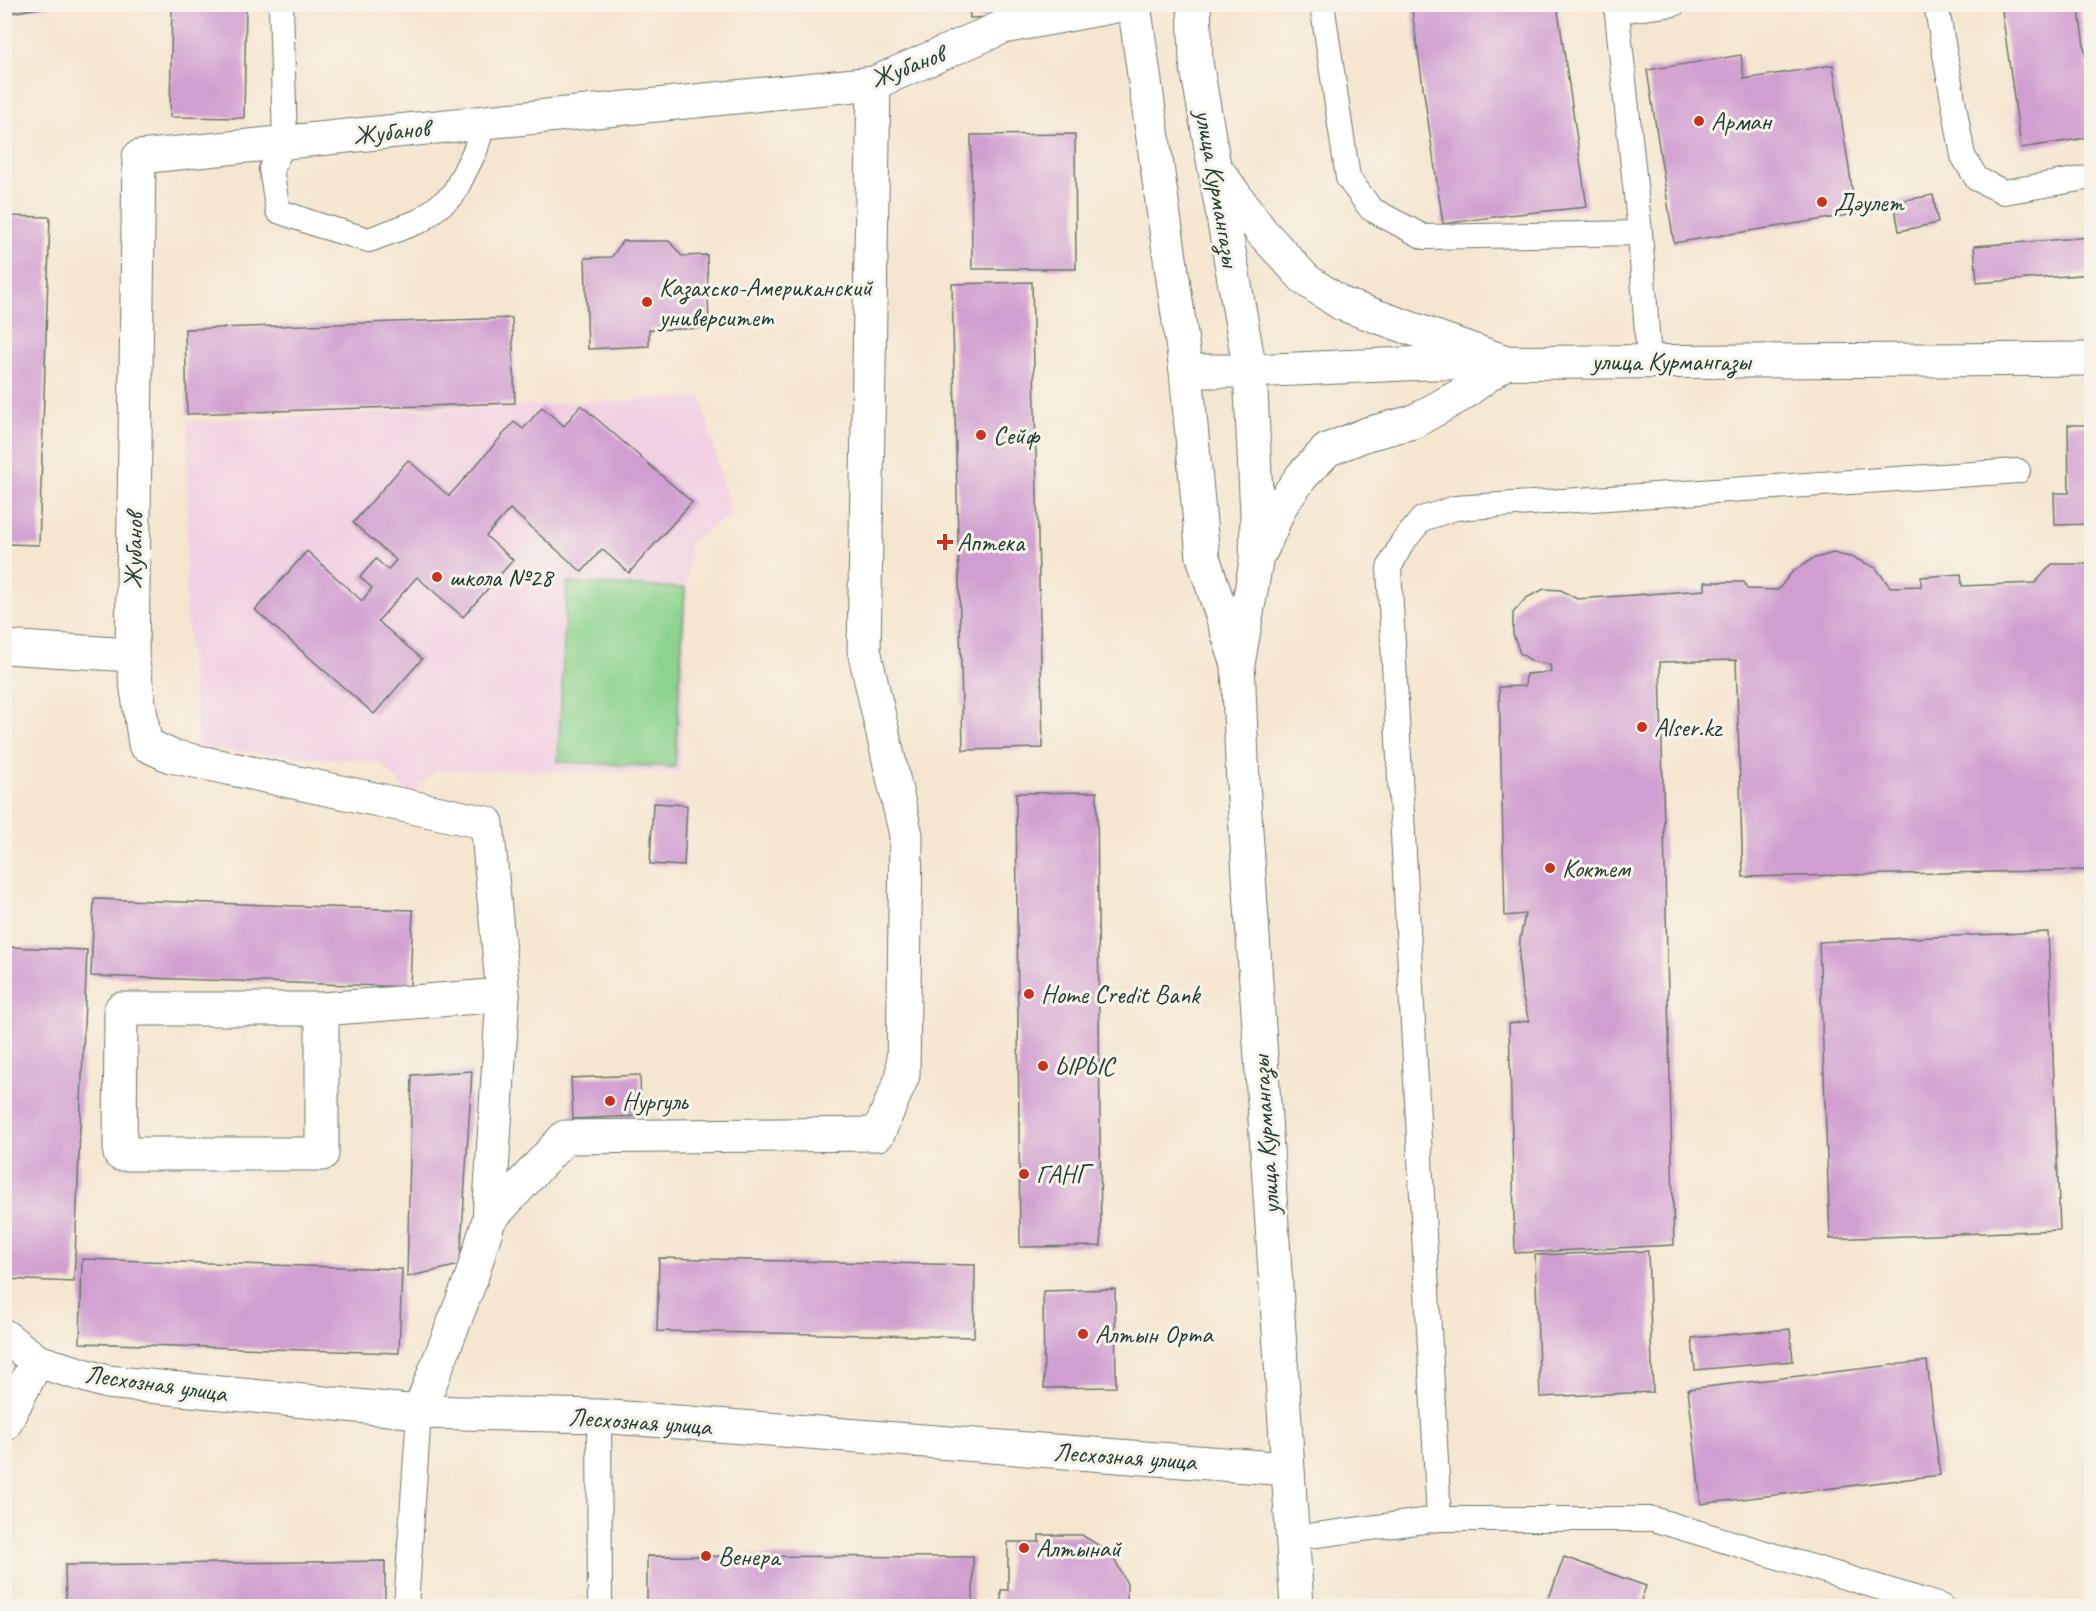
<svg xmlns="http://www.w3.org/2000/svg" width="2096" height="1611" font-family="Caveat,sans-serif">
<rect width="100%" height="100%" fill="#f7f3e8"/>
<filter id="ink" filterUnits="userSpaceOnUse"><feTurbulence type="fractalNoise" baseFrequency=".0167" numOctaves="2"/><feDisplacementMap in="SourceGraphic" scale="12" xChannelSelector="R" yChannelSelector="G"/><feConvolveMatrix kernelMatrix="1 2 1 2 8 2 1 2 1" color-interpolation-filters="sRGB"/></filter>
<filter id="wash" filterUnits="userSpaceOnUse"><feTurbulence type="fractalNoise" baseFrequency=".008" numOctaves="4" result="noise"/><feDisplacementMap in="SourceGraphic" scale="24" xChannelSelector="R" yChannelSelector="G"/><feGaussianBlur stdDeviation="1.35" result="paint"/><feColorMatrix in="noise" values="0 0 0 0 0 0 0 0 0 0 0 0 0 0 0 0 0 1.4 0 .05"/><feComposite in="paint" operator="in"/></filter>
<g filter="url(#wash)">
<rect width="100%" height="100%" fill="#f5e6d0"/>
<path fill="#f1d0e3" d="M701,397L731,515L689,543L680,772L436,770L411,795L380,762L198,748L186,611L188,421Z"/>
<path fill="#8cd38e" stroke="#568861" stroke-width="1.5" d="M567,583L685,588L675,767L558,762Z"/>
<g id="blocks">
<g fill="#d09ed0">
<path d="M4,4H50V6L4,14Z"/>
<path d="M172,4H246L244,118L170,117Z"/>
<path d="M969,4H1023V16L970,18Z"/>
<path d="M1411,4H1557L1587,207L1508,215L1443,224Z"/>
<path d="M2001,4H2078L2092,102V137L2021,148Z"/>
<path d="M1741,55L1744,79L1833,65L1856,214L1674,243L1647,70Z"/>
<path d="M1075,134L1076,269H972L971,135Z"/>
<path d="M1933,195L1938,223L1899,231L1894,202Z"/>
<path d="M4,216L50,217L39,545L8,544L7,618H4Z"/>
<path d="M2092,237V274L1977,283L1974,246Z"/>
<path d="M622,241H669L682,256L707,255L709,328L649,330V346L588,349L585,258L612,257Z"/>
<path d="M1032,282L1043,748L963,750L952,284Z"/>
<path d="M512,318L515,403L187,414L185,329Z"/>
<path d="M581,405L692,502L629,573L602,549L582,572L510,509L486,536L513,560L463,617L417,577L378,621L422,659L374,714L255,610L307,551L362,601L372,588L360,577L376,559L388,570L396,560L353,523L408,460L449,496L514,422L523,429L542,407L564,426Z"/>
<path d="M2068,425H2092V524L2055,525L2054,493H2069Z"/>
<path d="M1833,553L1854,558L1876,568L1890,587L1921,586V577L1961,574L1962,586L2035,583L2052,564H2092V870L1743,877L1736,660L1660,662L1674,1245L1515,1253L1509,1024L1529,1021L1522,994L1519,963L1520,939L1525,914L1505,916L1499,687L1525,686L1526,674L1551,672L1550,665L1532,661L1520,653L1513,634V613L1526,598L1544,589L1561,590L1577,599L1705,590V582H1744L1747,589L1778,590L1792,572L1812,559Z"/>
<path d="M1097,792L1101,1246L1020,1247L1016,793Z"/>
<path d="M653,803L687,805L684,866L650,864Z"/>
<path d="M94,899L413,910L410,987L91,976Z"/>
<path d="M2048,932L2060,1230L1830,1239L1819,942Z"/>
<path d="M9,947L87,950L74,1282L4,1279V1062Z"/>
<path d="M472,1071L460,1265L407,1277L412,1075Z"/>
<path d="M640,1075L641,1116L573,1119L571,1078Z"/>
<path d="M1648,1251L1653,1392L1540,1397L1535,1255Z"/>
<path d="M659,1258L975,1265L974,1337L657,1331Z"/>
<path d="M82,1259L402,1269L399,1353L80,1343Z"/>
<path d="M1115,1289L1116,1387L1044,1388L1043,1291Z"/>
<path d="M1790,1329L1793,1361L1695,1370L1692,1338Z"/>
<path d="M1927,1361L1940,1475L1701,1504L1688,1389Z"/>
<path d="M1039,1535H1082L1103,1548L1116,1562L1127,1584V1606H1001V1590H1008V1542H1039Z"/>
<path d="M647,1556L973,1557V1606H647Z"/>
<path d="M1564,1557L1646,1586L1639,1606H1546Z"/>
<path d="M385,1561V1606H66L65,1565Z"/>
</g>
</g>
</g>
<g filter="url(#ink)">
<use href="#blocks" fill-opacity="0" stroke="#6a786b" stroke-width="1.5"/>
<g fill="none" stroke-linecap="round" stroke-linejoin="round">
<defs>
<g id="service">
<path d="M281,4L285,142L271,169L278,211L318,225L369,240L420,221L453,195L475,151L484,122"/>
<path d="M1322,4L1348,178L1371,209L1424,237L1640,233"/>
<path d="M1616,4L1640,233L1649,361"/>
<path d="M1936,4L1963,156L1977,179L2004,192L2092,177"/>
<path d="M1617,11L1674,4"/>
<path d="M599,1416L600,1606"/>
<path d="M1439,1519L1389,568L1402,543L1422,519L1455,508L2018,471"/>
<path d="M1293,1538L1439,1519H1653L1941,1606"/>
<path d="M406,1606L419,1412"/>
</g>
<g id="minor">
<path d="M4,647L132,655L145,744L171,756L487,823L503,995L489,1220L471,1279L419,1412"/>
<path d="M132,655L139,157L874,83L1003,27L1126,4"/>
<path d="M322,1009V1154H120L121,1009H322L503,995"/>
<path d="M489,1220L565,1137L878,1134L903,1075L906,835L864,650L874,83"/>
<path d="M4,1336L37,1361L107,1382L419,1412L599,1416L1287,1469"/>
<path d="M4,1425L37,1361"/>
</g>
<path id="tertiary" d="M1186,371H1250L1426,363L2092,359"/>
<g id="primary">
<path d="M1134,4L1186,371L1203,557L1236,659"/>
<path d="M1194,4L1196,62L1250,371L1257,515L1256,562L1238,664L1243,784L1297,1606"/>
<path d="M1219,173L1261,231L1306,280L1342,304L1506,362"/>
<path d="M1262,549L1281,505L1302,476L1327,450L1367,434L1413,422L1461,395L1506,362"/>
</g>
</defs>
<use href="#service" stroke="#6a786b" stroke-width="26"/>
<use href="#minor" stroke="#6a786b" stroke-width="35"/>
<use href="#tertiary" stroke="#6a786b" stroke-width="35"/>
<use href="#primary" stroke="#6a786b" stroke-width="35"/>
<use href="#service" stroke="#fff" stroke-width="24"/>
<use href="#minor" stroke="#fff" stroke-width="33"/>
<use href="#tertiary" stroke="#fff" stroke-width="33"/>
<use href="#primary" stroke="#fff" stroke-width="33"/>
</g>
</g>
<g fill="#c8321e" stroke="#f7f3e8" stroke-width="2">
<circle cx="1699" cy="121" r="6"/>
<circle cx="1822" cy="202" r="6"/>
<circle cx="647" cy="302" r="6"/>
<circle cx="981" cy="435" r="6"/>
<path d="M942 533h6v6h6v6h-6v6h-6v-6h-6v-6h6z"/>
<circle cx="437" cy="577" r="6"/>
<circle cx="1642" cy="727" r="6"/>
<circle cx="1550" cy="868" r="6"/>
<circle cx="1029" cy="994" r="6"/>
<circle cx="1043" cy="1066" r="6"/>
<circle cx="610" cy="1101" r="6"/>
<circle cx="1024" cy="1174" r="6"/>
<circle cx="1083" cy="1334" r="6"/>
<circle cx="1024" cy="1548" r="6"/>
<circle cx="706" cy="1556" r="6"/>
</g>
<g text-anchor="middle" stroke-width="6" stroke-linejoin="round" paint-order="stroke">
<g font-size="26" fill="#1f3d34" stroke="#f7f3e8">
<text transform="translate(907 66) rotate(-21)" y="9">Жубанов</text>
<text transform="translate(391 131) rotate(-6)" y="9">Жубанов</text>
<text transform="translate(1218 188) rotate(80)" y="9">улица Курмангазы</text>
<text x="1671" y="370">улица Курмангазы</text>
<text transform="translate(133 551) rotate(-89)" y="9">Жубанов</text>
<text transform="translate(1265 1135) rotate(-94)" y="9">улица Курмангазы</text>
<text transform="translate(156 1383) rotate(8)" y="9">Лесхозная улица</text>
<text transform="translate(640 1421) rotate(4)" y="9">Лесхозная улица</text>
<text transform="translate(1125 1456) rotate(4)" y="9">Лесхозная улица</text>
</g>
<g font-size="26" fill="#1f3d34" stroke="#f7f3e8" text-anchor="start">
<text x="1711" y="130">Арман</text>
<text x="1834" y="211">Дәулет</text>
<text x="659" y="296">Казахско-Американский<tspan x="659" dy="30">университет</tspan></text>
<text x="993" y="444">Сейф</text>
<text x="957" y="551">Аптека</text>
<text x="449" y="586">школа №28</text>
<text x="1654" y="736">Alser.kz</text>
<text x="1562" y="877">Коктем</text>
<text x="1041" y="1003">Home Credit Bank</text>
<text x="1055" y="1075">ЫРЫС</text>
<text x="622" y="1110">Нургуль</text>
<text x="1036" y="1183">ГАНГ</text>
<text x="1095" y="1343">Алтын Орта</text>
<text x="1036" y="1557">Алтынай</text>
<text x="718" y="1565">Венера</text>
</g>
</g>
<rect width="2096" height="1611" fill="none" stroke="#f7f3e8" stroke-width="24"/>
</svg>
